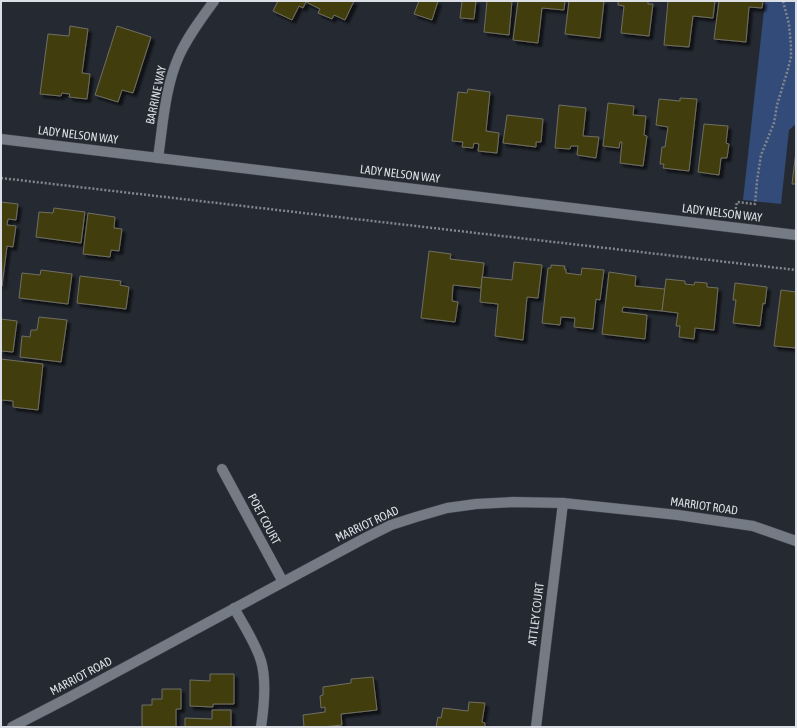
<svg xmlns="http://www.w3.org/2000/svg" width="797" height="728" font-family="'Asap Condensed',sans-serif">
<defs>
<filter id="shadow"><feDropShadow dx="3.5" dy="3.5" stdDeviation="1" flood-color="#0009"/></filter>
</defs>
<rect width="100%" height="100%" fill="#252a32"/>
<path fill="#324b78" d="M765,1H796V124L789,130L781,204L743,200Z"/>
<g fill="#423e0d" stroke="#6f6e63" filter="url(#shadow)">
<path d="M278,1H354L345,20L334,15L332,19L318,13L320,9L306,2L303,8L299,6L292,20L273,11Z"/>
<path d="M419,1H438L432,20L414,14Z"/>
<path d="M462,1H476L474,19L460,18Z"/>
<path d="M487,1H512L509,35L484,32Z"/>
<path d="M518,1H565L564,10L542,8L538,43L513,40Z"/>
<path d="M569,1H604L600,38L565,34Z"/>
<path d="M618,1H648V4H653L649,36L621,33L624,6L618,5Z"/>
<path d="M668,1H715L713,18L693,16L689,47L664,45Z"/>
<path d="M719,1H763L762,8L749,7L746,42L714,39Z"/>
<path d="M70,26L88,29L82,73L90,74L87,99L69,97L70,94L62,93L61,96L40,94L48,34L69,36Z"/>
<path d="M117,26L151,37L133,93L122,90L118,102L95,95Z"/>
<path d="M468,89L490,92L486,131L499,133L497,153L478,151L479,144L474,143L473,148L462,147L463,142L452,141L458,92L467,93Z"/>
<path d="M680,98L697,99L689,171L663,168L664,164H660L662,147H665L668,127L656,125L659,99L680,101Z"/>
<path d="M608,103L634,106L633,115L646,116L644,135L647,136L643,166L620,163L622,142H620L619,148L603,146Z"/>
<path d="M559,105L586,108L583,136L599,137L596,158L577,155L578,146H571L570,149L555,148Z"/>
<path d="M507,115L543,119L541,142H536V147L503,143Z"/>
<path d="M704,124L728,126L726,143L729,144L727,158H721L719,175L698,172Z"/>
<path d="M796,151V184H792Z"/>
<path d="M1,202L18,204L16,220L8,219L7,225L16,226L13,247L7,246L2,286Z"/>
<path d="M54,208L85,212L81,243L36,237L39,212L53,213Z"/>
<path d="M88,213L115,217L114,228L122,229L119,251L111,250L110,257L83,254Z"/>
<path d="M429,251L451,254L450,259L484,263L481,288L453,285L452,301L458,302L455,322L421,318Z"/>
<path d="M514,262L542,265L538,298L527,297L523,340L495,336L498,304L480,302L482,277L512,280Z"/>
<path d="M551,265L565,266L564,269H566V273L581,275L582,268L604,270L600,300L596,299L593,329L574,327L575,318L561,317L560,325L542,323L548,268H551Z"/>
<path d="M41,270L72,274L68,304L19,298L22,273L40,275Z"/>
<path d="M609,272L636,276L635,286L665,289L662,311L623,307L622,312L647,315L645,339L602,334Z"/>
<path d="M80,276L121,281L120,285L129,287L126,309L77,303Z"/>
<path d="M666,279L685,281V284L694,285L695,282L707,283V287L718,288L714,330L695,328L694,339L679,337L680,326H676L678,313L662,311Z"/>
<path d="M735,283L767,287L765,304L763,303L760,326L733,323L736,300H733Z"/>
<path d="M781,290L796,292V348L774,346Z"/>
<path d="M39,317L67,320L61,362L20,357L22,336L30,337L31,330H37Z"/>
<path d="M1,319L17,321L13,352L1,351Z"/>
<path d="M1,359L43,364L38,410L13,407V401L1,400Z"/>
<path d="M210,674H234V704H213V707L190,706V680L210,681Z"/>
<path d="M373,677L377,710L341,714L342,725L323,727H304L303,715L325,712V707L321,708L320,696L323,695V687L351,683V679Z"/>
<path d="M162,689H181V709H176V727H142V705H152V699H162Z"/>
<path d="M469,702L485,703L482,722L485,723V727H436L438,717L441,718L443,708L468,711Z"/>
<path d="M212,710H231V727H185V718L212,719Z"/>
</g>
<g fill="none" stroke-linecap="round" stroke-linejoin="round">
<defs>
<g id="minor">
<path d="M158,158C163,124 165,87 179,56C188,36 201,19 214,1"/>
<path d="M222,469L283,582"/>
<path d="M234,608C243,624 256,644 261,661C267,681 264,707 261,727"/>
<path d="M12,727L68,698L365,538L391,525L416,517L447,508L476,504L513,502L563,503L678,515L719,521L753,526L796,541"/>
<path d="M536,727L563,503"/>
</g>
<path id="tertiary" d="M1,139L796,235"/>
</defs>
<use href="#minor" stroke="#44474f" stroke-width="11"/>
<use href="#tertiary" stroke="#44474f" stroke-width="11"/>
<g stroke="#83868d" stroke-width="2.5" stroke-dasharray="2 2" stroke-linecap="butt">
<path d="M1,178L796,270"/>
<path d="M735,213L737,202L755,204L757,181L761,155L774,123L777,105L788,69L791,57V46L789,24L783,1"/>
</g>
<use href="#minor" stroke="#757b85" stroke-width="10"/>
<use href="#tertiary" stroke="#757b85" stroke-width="10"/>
</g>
<g text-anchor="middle" stroke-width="3" stroke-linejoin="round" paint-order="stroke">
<g font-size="12" fill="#dcdfe5" stroke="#252a32">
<text transform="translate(156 95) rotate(-78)" y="4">BARRINE WAY</text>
<text transform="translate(78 135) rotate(7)" y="4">LADY NELSON WAY</text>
<text transform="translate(400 174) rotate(7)" y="4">LADY NELSON WAY</text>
<text transform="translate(722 213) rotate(7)" y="4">LADY NELSON WAY</text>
<text transform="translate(704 506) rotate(8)" y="4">MARRIOT ROAD</text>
<text transform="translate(264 519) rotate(62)" y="4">POET COURT</text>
<text transform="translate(367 524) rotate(-25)" y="4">MARRIOT ROAD</text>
<text transform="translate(536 614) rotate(-83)" y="4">ATTLEY COURT</text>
<text transform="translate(81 676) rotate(-28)" y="4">MARRIOT ROAD</text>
</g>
</g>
<rect width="797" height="728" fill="none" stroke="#dcdfe5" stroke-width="4"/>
</svg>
